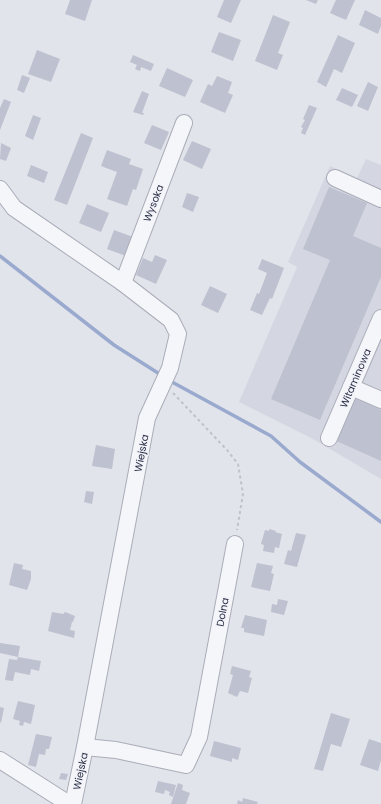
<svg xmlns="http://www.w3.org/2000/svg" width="381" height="804" font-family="Poppins,sans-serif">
<rect width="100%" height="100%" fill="#e2e4eb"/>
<path fill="#d4d6e1" d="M366,159L381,165V479L313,439L239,402L297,267L288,262L330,166L357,178Z"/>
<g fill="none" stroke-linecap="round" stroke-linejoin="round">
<g stroke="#9aa9ce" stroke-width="3.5">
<path d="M0,256L114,345L158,373"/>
<path d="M172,382L271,436L300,462L381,522"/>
</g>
</g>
<g fill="#bec1cf">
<path d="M70,0H92L85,21L65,14Z"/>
<path d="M224,0H241L231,23L217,17Z"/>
<path d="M306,0H318L316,4Z"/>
<path d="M336,0H355L346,20L330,13Z"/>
<path d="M365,10L381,18V26L378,34L359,25Z"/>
<path d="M273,15L290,22L278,53L283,55L277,70L255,61Z"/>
<path d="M219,32L241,40L233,61L211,52Z"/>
<path d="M338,35L355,43L342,73L334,69L326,87L317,82Z"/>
<path d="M37,50L60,59L51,82L28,74Z"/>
<path d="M133,55L154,64L151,71L141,67L140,71L135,69L137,65L130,62Z"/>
<path d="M167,68L193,80L185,97L159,86Z"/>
<path d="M22,75L30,78L24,93L17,90Z"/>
<path d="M217,76L232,82L228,93L233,95L225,113L200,102L208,84L212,86Z"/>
<path d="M368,82L378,87L368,111L357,106Z"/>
<path d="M342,88L358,95L352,107L336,100Z"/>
<path d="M142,91L149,94L142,113H144L143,115L133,112Z"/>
<path d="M4,99L11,102L0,130V108Z"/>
<path d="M309,105L317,108L305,135L301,133L303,128L301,127L305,120L303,119Z"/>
<path d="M33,115L41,118L33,140L25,136Z"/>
<path d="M152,125L169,132L161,150L144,143Z"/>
<path d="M81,133L93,138L67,205L54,200Z"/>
<path d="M192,141L211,149L202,169L183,160Z"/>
<path d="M1,143L11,148L6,161L0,159Z"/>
<path d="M107,150L131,159L129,164L143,169L136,190L133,189L127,206L107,199L117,172L101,166Z"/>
<path d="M31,165L48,172L44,183L27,176Z"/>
<path d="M329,187L367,203L353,236L381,248V277L320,420L271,399L330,260L303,249Z"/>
<path d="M187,193L199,197L193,212L182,207Z"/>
<path d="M87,204L109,213L101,232L79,223Z"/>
<path d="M114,230L133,237L126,256L107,249Z"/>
<path d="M155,255L167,260L156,284L136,275L143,258L152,262Z"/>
<path d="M262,259L284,268L272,299L270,298L262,315L250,310L257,293L259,294L267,273L258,269Z"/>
<path d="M210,286L227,294L218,313L201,305Z"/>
<path d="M351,397L381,410V461L332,439Z"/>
<path d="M96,445L115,449L112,469L92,466Z"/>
<path d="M86,491L94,492L92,504L84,502Z"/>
<path d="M269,529L276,531L275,532L282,534L279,548L275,547L274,553L263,551L264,545L261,544L265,530L269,531Z"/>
<path d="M296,533L306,535L297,567L284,564L288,550L291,551Z"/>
<path d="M14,563L23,565L22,569L31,571V579L27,590L9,585Z"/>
<path d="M257,563L273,566L271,573L274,574L270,591L251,587Z"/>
<path d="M278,599L288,601L284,615L271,612L272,604L277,605Z"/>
<path d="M52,612L63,614L65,612L75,616L73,622H72L70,630L75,631L74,638L48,631Z"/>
<path d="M245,615L267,620L264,636L244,632V628H241Z"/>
<path d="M0,643L20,646L18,657L0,653Z"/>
<path d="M18,657L41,661L39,671L31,669L30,675L15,672L13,681L5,680L9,659L17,660Z"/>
<path d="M232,666L251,671L249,677L252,678L248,693L240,691L237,697L228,693L233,675L230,674Z"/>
<path d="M18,701L35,705L31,724L24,722L23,726L19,725L20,721L13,719Z"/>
<path d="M0,707L4,708L1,723L0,722Z"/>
<path d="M331,713L350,719L341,747L331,744L323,771L314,769Z"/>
<path d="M36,734L52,737L49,749H46L45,755L39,754L36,767L28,765Z"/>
<path d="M369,739L381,743V760L378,771L360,765Z"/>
<path d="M214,741L241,748L238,760L232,758V762L210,756Z"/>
<path d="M61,773L68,774L66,780L59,779Z"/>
<path d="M158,781L176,785L173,797L169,795L170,792L165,790L164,794L155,792Z"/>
<path d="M178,783L183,785L182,790L190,793L186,804H171Z"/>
<path d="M243,798L258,802L257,804H237L238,800L242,802Z"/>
</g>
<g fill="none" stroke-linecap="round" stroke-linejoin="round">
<defs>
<g id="minor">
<path d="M335,178L381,199"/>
<path d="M0,189L14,208L123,283L171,320L178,334L170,368L147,418L85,747L73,804"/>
<path d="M123,283L184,123"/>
<path d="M351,387L381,400"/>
<path d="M329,438L381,318"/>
<path d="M85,747L116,750L186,765L199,737L235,544"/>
<path d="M0,760L69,804"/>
</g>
</defs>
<use href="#minor" stroke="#aaadb9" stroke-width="18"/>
<path stroke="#c0c2ca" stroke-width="2" stroke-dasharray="3 3" stroke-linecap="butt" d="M173,393L227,450L238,464L243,494L237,530"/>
<use href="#minor" stroke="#f5f6f9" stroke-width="16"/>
</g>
<g text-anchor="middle" stroke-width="3" stroke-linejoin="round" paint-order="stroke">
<g font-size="10" fill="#282d45" stroke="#f2f3f8">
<text transform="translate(153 203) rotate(-69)" y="4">Wysoka</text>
<text transform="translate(355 378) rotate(-67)" y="4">Witaminowa</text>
<text transform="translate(141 453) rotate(-79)" y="4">Wiejska</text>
<text transform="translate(222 612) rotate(-79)" y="4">Dolna</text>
<text transform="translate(80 771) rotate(-78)" y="4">Wiejska</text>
</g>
</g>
</svg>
